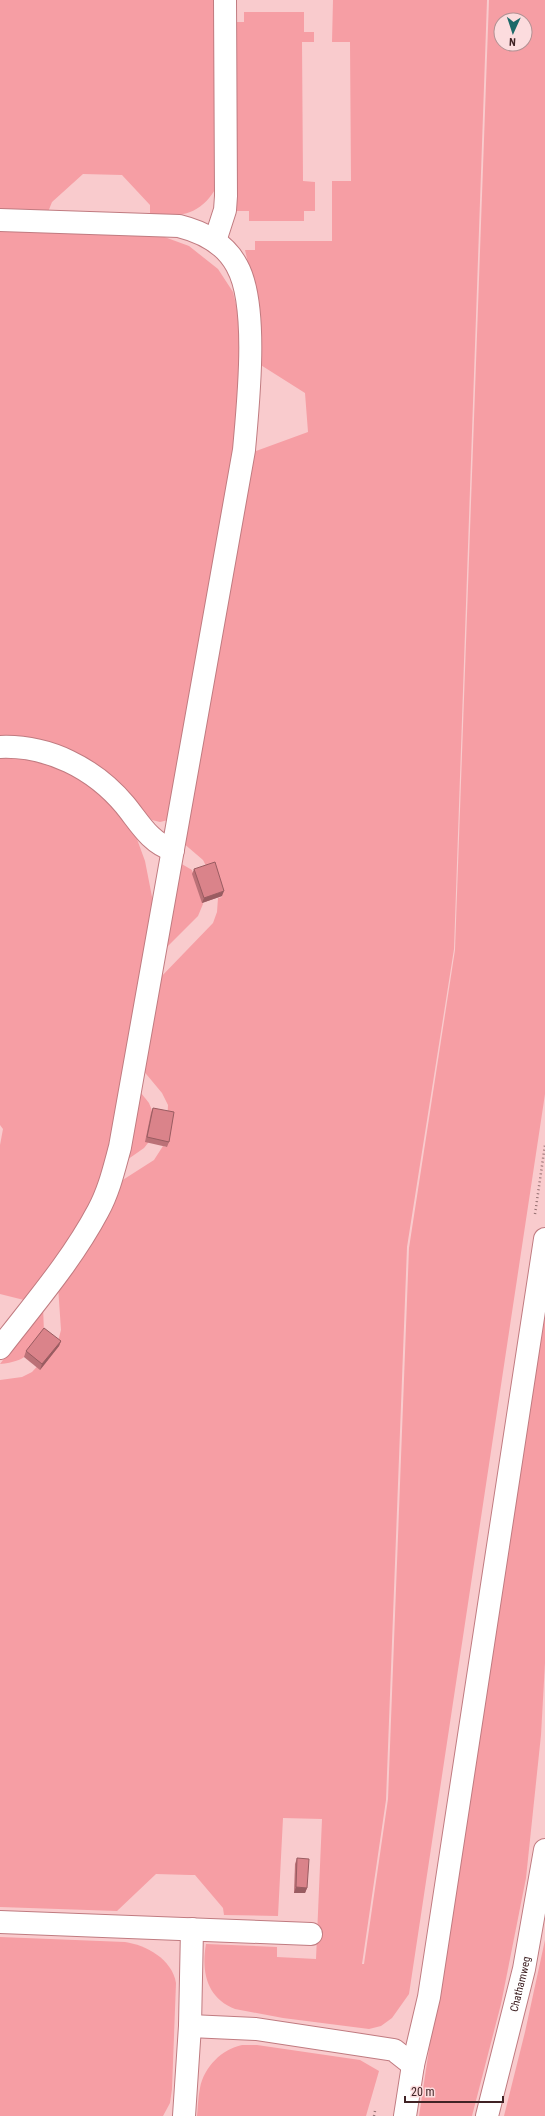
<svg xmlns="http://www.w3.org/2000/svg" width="545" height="2116" font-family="'Roboto Condensed',sans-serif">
<rect width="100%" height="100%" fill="#f9cbcd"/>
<g fill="#f69ea4" fill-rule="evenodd">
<path d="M0,0H217L216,188C199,217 179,216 150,216V205L122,175L83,174L52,202L48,212H0Z"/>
<path d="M333,0H487L454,949L407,1247L386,1800L362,1964H364L388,1799L409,1248L455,950L489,0H545V1094L409,1994L392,2018L381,2026L369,2029L283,2018L235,2009C207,1998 201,1972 206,1944L277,1947V1957L316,1959L322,1819L283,1818L278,1916L224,1915L223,1908L195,1875H190L156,1874L117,1911L0,1907V1380L22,1377L32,1372L57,1345L61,1330L58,1286L118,1183L154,1160L163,1146L166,1147L168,1105L162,1093L142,1069L158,980L213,923L217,912L218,898L222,897L203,860L182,842L253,452L308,432L305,393L256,362L252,280L245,250H255V241H332V181H351L350,42H332ZM501,20H525V44H501Z"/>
<path d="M244,12H304V32H314V42H302L303,181L315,182V211H304V221H249V211H237L235,192L234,22H244Z"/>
<path d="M0,227L159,235L189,246L218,269L233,292L240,322L239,426L168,820L160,822L152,820L143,811L0,737Z"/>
<path d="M0,755H15L56,765L90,782L134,831L145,861L154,907L109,1156L103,1177L76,1233L24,1300L0,1294V1145L3,1129L0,1125Z"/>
<path d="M180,863L192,870L203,904L198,916L163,951Z"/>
<path d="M141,1093L149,1103L153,1113L148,1143L144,1148L124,1162Z"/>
<path d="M545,1277V1663L541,1735L526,1878L501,2004L472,2116H419Z"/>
<path d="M43,1306L44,1333C28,1354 28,1361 0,1364Z"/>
<path d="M0,1937L125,1942C146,1945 172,1959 176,1983L172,2089L170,2103L163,2116H0Z"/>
<path d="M545,1940V2116H504L525,2032Z"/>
<path d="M242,2045H257L360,2060L379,2071L366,2116H197C198,2107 198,2097 200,2088C204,2067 222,2049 242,2045Z"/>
</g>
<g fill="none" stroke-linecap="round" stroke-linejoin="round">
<defs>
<g id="minor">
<path d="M0,220L179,226C203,232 225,243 237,266C259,305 248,404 244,450L120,1147C114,1169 109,1191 98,1211C72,1260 34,1304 0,1348"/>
<path d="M215,241L225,210L226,196L225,0"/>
<path d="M0,747C48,745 94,768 125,805C139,822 150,843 173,850"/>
<path d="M0,1922L311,1934"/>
<path d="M190,2026L256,2029L394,2050L413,2065"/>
<path d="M184,2116L190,2026L192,1929"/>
<path d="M405,2116L413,2065L429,1997L545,1239"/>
<path id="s1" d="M487,2116L524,1969L545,1850"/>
</g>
</defs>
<use href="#minor" stroke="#c07b80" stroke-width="24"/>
<g stroke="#957072" stroke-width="2.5" stroke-dasharray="1 3" stroke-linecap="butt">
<path d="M535,1214L545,1145"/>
<path d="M374,2116L375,2111"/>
</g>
<use href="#minor" stroke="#fff" stroke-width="22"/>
</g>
<g fill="#bb7177">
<path d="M194,869L222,896L202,903L192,874Z"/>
<path d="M153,1108L169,1142L167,1147L145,1142L151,1113Z"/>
<path d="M61,1341L59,1346L40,1370L24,1357L26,1351Z"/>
<path d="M297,1858L307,1888L305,1893H294L295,1864Z"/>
</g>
<g fill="#995c61">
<path d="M224,891L222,896L202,903L204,898Z"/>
<path d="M61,1341L59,1346L40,1370L42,1364Z"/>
<path d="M296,1887L307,1888L305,1893H294Z"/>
</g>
<g fill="#da838a" stroke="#995c61">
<path d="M215,862L224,891L204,898L194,869Z"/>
<path d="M153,1108L174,1112L169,1142L147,1137Z"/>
<path d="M44,1328L61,1341L42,1364L26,1351Z"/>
<path d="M297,1858L309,1859L307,1888L296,1887Z"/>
</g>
<g text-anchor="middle" stroke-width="3" stroke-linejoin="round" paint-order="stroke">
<g font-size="11" fill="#402325" stroke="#fcdcde">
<text dy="4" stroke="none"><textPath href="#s1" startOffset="136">Chathamweg</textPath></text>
</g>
</g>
<g transform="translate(513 32) rotate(183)"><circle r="19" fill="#fcdcde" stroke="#b19294"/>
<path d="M0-3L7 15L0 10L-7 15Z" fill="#1c6969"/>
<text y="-6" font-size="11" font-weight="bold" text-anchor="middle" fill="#402325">N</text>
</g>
<path d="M405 2096v6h98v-6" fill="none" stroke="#402325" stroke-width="2"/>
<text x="411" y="2096" font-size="12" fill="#402325" stroke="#fcdcde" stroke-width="3" paint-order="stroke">20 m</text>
</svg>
